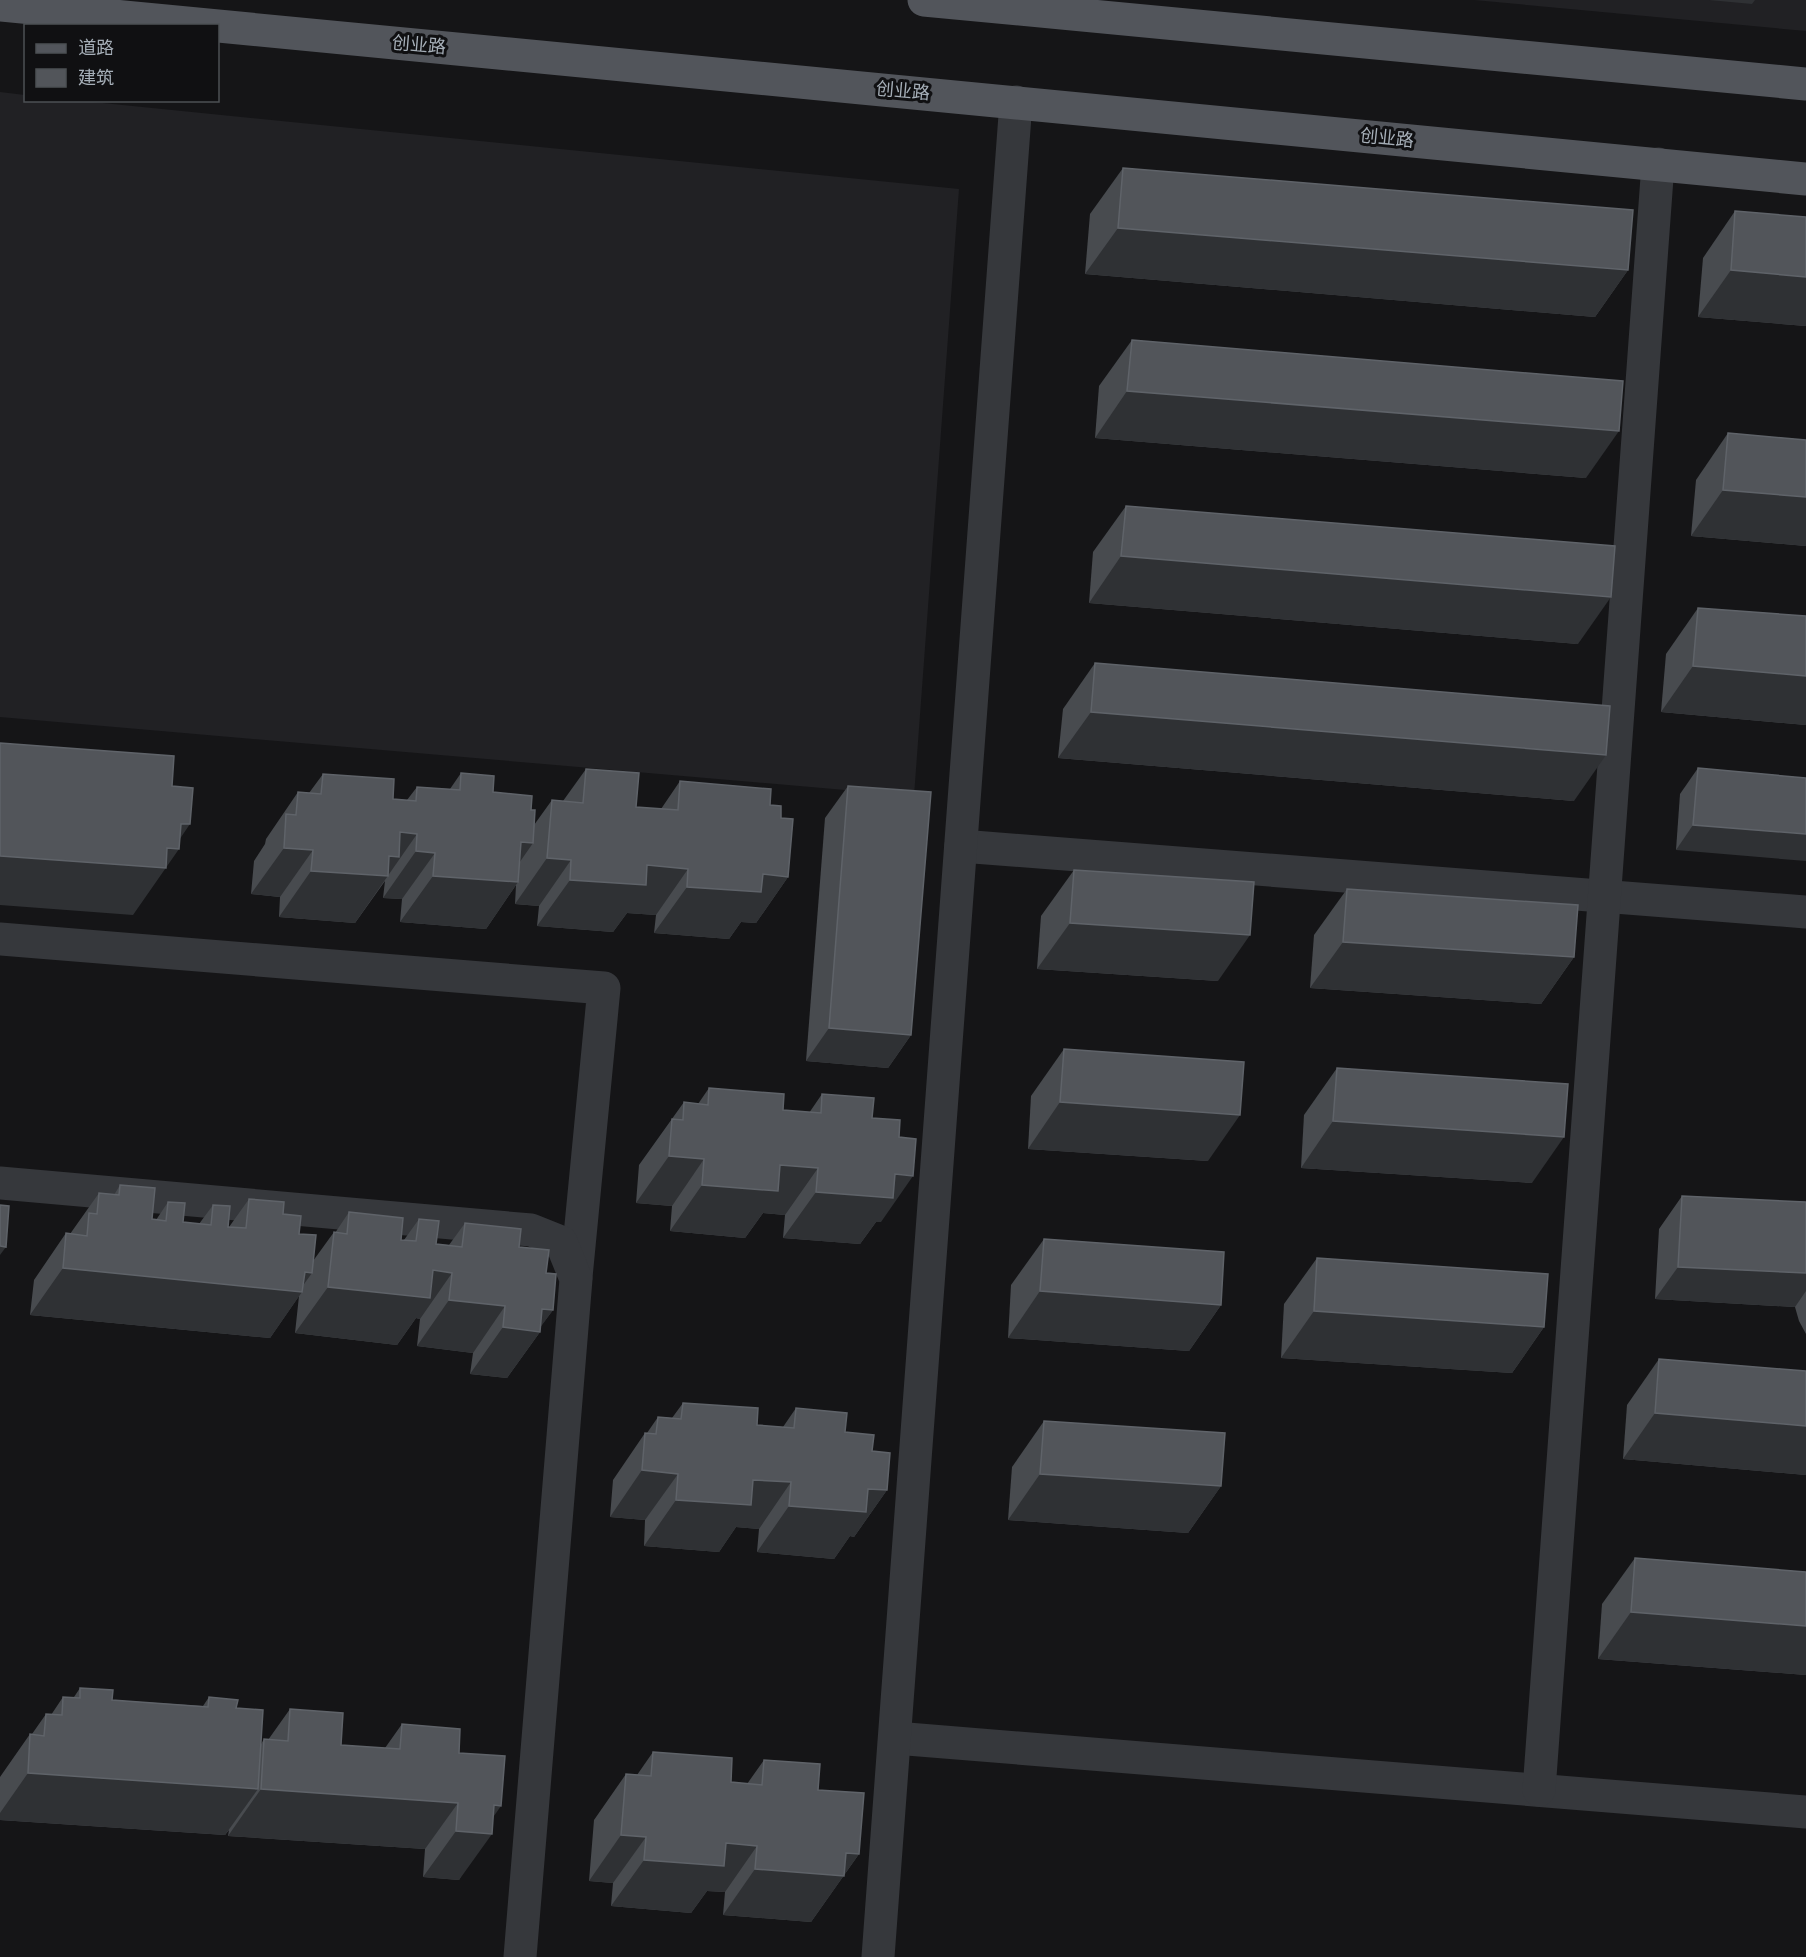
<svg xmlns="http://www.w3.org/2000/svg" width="1806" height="1957" font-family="Overpass,'Noto Sans SC',sans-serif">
<rect width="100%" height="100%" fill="#151517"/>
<g fill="#212124">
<path d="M1474,0H1806V31Z"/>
<path d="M0,92L25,95L26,100L83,101L959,189L914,796L0,717Z"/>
</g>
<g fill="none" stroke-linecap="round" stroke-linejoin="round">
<g stroke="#36383c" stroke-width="33">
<path d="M961,846L1806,912"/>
<path d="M0,939L604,988L576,1277"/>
<path d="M0,1183L531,1230L561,1242L576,1279L520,1957"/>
<path d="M895,1738L1806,1812"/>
<path d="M1539,1790L1658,164"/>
<path d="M878,1957L1016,102"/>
</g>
<g stroke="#52555b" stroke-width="33">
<path d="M924,0L1806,84"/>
<path d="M0,5L1806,179"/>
</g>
</g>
<g fill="#484b4f">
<path d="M1123,168L1628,270L1595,317L1085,274L1090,214Z"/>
<path d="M1735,211L1806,217V326L1698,317L1703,258Z"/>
<path d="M1132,340L1586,478L1095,438L1099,386Z"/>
<path d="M1728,433L1806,440V546L1691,536L1696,480Z"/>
<path d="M1126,506L1578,644L1089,603L1093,552Z"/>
<path d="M1698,608L1806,616V725L1661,712L1666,654Z"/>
<path d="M1095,663L1574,801L1058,758L1063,709Z"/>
<path d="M1698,768L1806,778L1676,850L1680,794Z"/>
<path d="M586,769L636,807L661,809L680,781L770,805L781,818L788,877L756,923L741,922L729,939L654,933L656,915L627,913L613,932L537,926L539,906L515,904L516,885L486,929L400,922L402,899L383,898L385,881L355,923L279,917L280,897L251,894L254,861L265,844L266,839L298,792L309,793L323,774L393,799L407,800L417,787L450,789L461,773L493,792L531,810L534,825L552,800L563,801Z"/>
<path d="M848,786L911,1035L888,1068L806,1061L825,818Z"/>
<path d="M1074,870L1218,981L1037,969L1041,916Z"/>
<path d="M1347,889L1574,957L1541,1004L1310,988L1314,935Z"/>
<path d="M1064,1049L1208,1161L1028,1149L1031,1096Z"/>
<path d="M1337,1068L1532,1183L1301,1168L1304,1115Z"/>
<path d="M709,1088L783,1110L809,1113L822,1094L872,1118L881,1222H876L860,1244L783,1238L785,1215L763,1213L745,1238L670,1231L672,1206L636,1203L639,1165L684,1102L698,1104Z"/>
<path d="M120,1185L152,1219L156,1220L168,1202L183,1222L199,1224L213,1205L229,1227L249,1199L283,1214L299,1234L313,1261L334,1232L335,1233L349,1212L401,1240H404L419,1219L436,1244L449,1245L465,1223L519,1247L546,1273L553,1310L540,1327V1332L507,1378L470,1374L473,1353L417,1346L420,1319L416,1318L397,1345L295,1333L299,1296L270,1338L30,1315L34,1280L66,1233L70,1234L99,1193L114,1195Z"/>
<path d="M1682,1196L1806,1202V1334L1799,1321L1795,1307L1655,1299L1659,1229Z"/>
<path d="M1044,1239L1221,1305L1189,1351L1008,1338L1011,1285Z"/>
<path d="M1317,1258L1544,1327L1512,1373L1281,1358L1284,1304Z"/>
<path d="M1659,1359L1806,1371V1475L1623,1459L1627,1405Z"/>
<path d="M683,1403L757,1425L783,1427L796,1408L845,1432L872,1451L887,1490L854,1537L850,1536L834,1559L757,1552L759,1529L736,1527L719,1552L644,1546L645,1520L610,1517L613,1480L645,1433H647L658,1417L672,1418Z"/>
<path d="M1044,1421L1221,1486L1188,1533L1008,1520L1012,1467Z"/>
<path d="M1635,1558L1806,1572V1675L1598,1659L1602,1604Z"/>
<path d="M80,1688L112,1700L203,1706L209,1697L236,1708L261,1744L264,1739L268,1740L290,1709L341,1745L385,1748L402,1724L459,1753L493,1817L459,1880L423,1877L425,1849L228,1836L229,1830L225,1835L0,1820V1777L30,1734H32L46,1714L51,1715L63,1697H74Z"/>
<path d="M653,1752L731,1782L747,1784L764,1760L818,1790L859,1854L811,1922L723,1915L725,1892L707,1891L691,1913L611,1906L613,1883L589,1881L594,1820L626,1774L637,1775Z"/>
</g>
<g fill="#2f3134">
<path d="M1709,0H1755L1752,4Z"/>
<path d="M1118,228L1628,270L1595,317L1085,274Z"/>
<path d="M1731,270L1806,277V326L1698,317Z"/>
<path d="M1127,391L1619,431L1586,478L1095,438Z"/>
<path d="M1723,490L1806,497V546L1691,536Z"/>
<path d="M1121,556L1611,597L1578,644L1089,603Z"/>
<path d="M1693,666L1806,676V725L1661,712Z"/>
<path d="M1091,712L1606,755L1574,801L1058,758Z"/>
<path d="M181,824H190L173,849H179L133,915L0,905V856Z"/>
<path d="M1693,825L1806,834V861L1676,850Z"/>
<path d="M400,832L417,834L355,923L279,917L311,871Z"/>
<path d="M521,842L533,843L506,882H518L486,929L400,922L433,876Z"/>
<path d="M284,848L313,850L280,897L251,894Z"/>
<path d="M416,851L435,853L402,899L383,898Z"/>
<path d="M547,858L571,860L539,906L515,904Z"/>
<path d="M647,865L688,869L656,915L627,913L613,932L537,926L570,880Z"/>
<path d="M763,874L788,877L756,923L741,922L729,939L654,933L687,887Z"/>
<path d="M1070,923L1250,935L1218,981L1037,969Z"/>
<path d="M1343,942L1574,957L1541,1004L1310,988Z"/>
<path d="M829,1028L911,1035L888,1068L806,1061Z"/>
<path d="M1060,1102L1240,1115L1208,1161L1028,1149Z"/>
<path d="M1333,1121L1564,1137L1532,1183L1301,1168Z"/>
<path d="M669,1156L704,1159L672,1206L636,1203Z"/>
<path d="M780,1165L818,1168L785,1215L763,1213L745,1238L670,1231L702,1185Z"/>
<path d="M895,1174L913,1176L881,1222H876L860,1244L783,1238L816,1192Z"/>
<path d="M0,1246L6,1247L0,1255Z"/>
<path d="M1678,1267L1806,1273V1291L1795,1307L1655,1299Z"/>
<path d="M63,1268L305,1272L312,1273L299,1291L302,1292L270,1338L30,1315Z"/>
<path d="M433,1270L452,1273L420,1319L416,1318L397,1345L295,1333L328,1287Z"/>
<path d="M1040,1291L1221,1305L1189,1351L1008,1338Z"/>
<path d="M449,1300L505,1306L473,1353L417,1346Z"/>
<path d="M542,1309L553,1310L537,1332H540L507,1378L470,1374L503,1327Z"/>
<path d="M1314,1311L1544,1327L1512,1373L1281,1358Z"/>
<path d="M1655,1413L1806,1426V1475L1623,1459Z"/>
<path d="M642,1470L678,1474L645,1520L610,1517Z"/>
<path d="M1040,1474L1221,1486L1188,1533L1008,1520Z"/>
<path d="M753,1480L791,1482L759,1529L736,1527L719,1552L644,1546L676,1500Z"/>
<path d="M868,1489L887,1490L854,1537L850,1536L834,1559L757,1552L789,1506Z"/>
<path d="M1631,1612L1806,1626V1675L1598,1659Z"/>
<path d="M28,1773L258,1789L225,1835L0,1820V1813Z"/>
<path d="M261,1789L458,1803L425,1849L228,1836Z"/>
<path d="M494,1805L501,1806L482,1833L492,1834L459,1880L423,1877L456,1831Z"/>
<path d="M621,1835L646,1837L613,1883L589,1881Z"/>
<path d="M726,1843L757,1846L725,1892L707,1891L691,1913L611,1906L644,1860Z"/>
<path d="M846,1853L859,1854L811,1922L723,1915L755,1869Z"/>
</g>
<g fill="#52555a" stroke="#5f6369" stroke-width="1.5">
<path d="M1123,168L1633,210L1628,270L1118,228Z"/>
<path d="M1735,211L1806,217V277L1731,270Z"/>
<path d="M1132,340L1623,381L1619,431L1127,391Z"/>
<path d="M1728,433L1806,440V497L1723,490Z"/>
<path d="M1126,506L1615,546L1611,597L1121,556Z"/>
<path d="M1698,608L1806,616V676L1693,666Z"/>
<path d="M1095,663L1610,706L1606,755L1091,712Z"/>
<path d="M0,743L174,756L172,786L193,788L190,824H181L179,849L167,848L166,868L0,856Z"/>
<path d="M1698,768L1806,778V834L1693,825Z"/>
<path d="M586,769L639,773L636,807L678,810L680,781L771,789L770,805L781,806V818L793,819L788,877L763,874L761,892L687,887L688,869L647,865L646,885L570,880L571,860L547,858L552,800L583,803Z"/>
<path d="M461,773L494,776L493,792L532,796L531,810H535L533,843L521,842L518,882L433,876L435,853L416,851L417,834L400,832L399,857L389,856L388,876L311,871L313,850L284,848L286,814L296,815L298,792L321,794L323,774L394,779L393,799L416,801L417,787L460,790Z"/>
<path d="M848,786L931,792L911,1035L829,1028Z"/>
<path d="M1074,870L1254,882L1250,935L1070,923Z"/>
<path d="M1347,889L1578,905L1574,957L1343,942Z"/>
<path d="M1064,1049L1244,1062L1240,1115L1060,1102Z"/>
<path d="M1337,1068L1568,1084L1564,1137L1333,1121Z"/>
<path d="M709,1088L784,1094L783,1110L821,1113L822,1094L874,1098L872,1118L900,1120L899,1137L916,1139L913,1176L895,1174L893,1198L816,1192L818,1168L780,1165L778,1191L702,1185L704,1159L669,1156L672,1119L683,1120L684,1102L708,1105Z"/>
<path d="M120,1185L155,1188L152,1219L166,1221L168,1202L185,1203L183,1222L211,1225L213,1205L230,1206L228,1227L246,1228L249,1199L284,1202L283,1214L301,1216L299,1234L316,1235L312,1273L305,1272L302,1292L63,1268L66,1233L87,1236L89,1213L97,1214L99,1193L119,1195Z"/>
<path d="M1682,1196L1806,1202V1273L1678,1267Z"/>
<path d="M0,1205L9,1206L6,1247L0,1246Z"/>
<path d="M349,1212L403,1218L401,1240L416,1241L419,1219L439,1221L436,1244L462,1247L465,1223L521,1229L519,1247L549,1250L546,1273L556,1274L553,1310L542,1309L540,1332L503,1327L505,1306L449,1300L452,1273L433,1270L430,1298L328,1287L334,1232L347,1234Z"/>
<path d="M1044,1239L1224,1252L1221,1305L1040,1291Z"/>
<path d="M1317,1258L1548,1274L1544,1327L1314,1311Z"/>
<path d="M1659,1359L1806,1371V1426L1655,1413Z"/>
<path d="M683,1403L758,1408L757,1425L794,1428L796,1408L847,1413L845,1432L874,1435L872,1451L890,1453L887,1490L868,1489L866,1512L789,1506L791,1482L753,1480L751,1505L676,1500L678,1474L642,1470L645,1433L656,1434L658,1417L681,1419Z"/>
<path d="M1044,1421L1225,1433L1221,1486L1040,1474Z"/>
<path d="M1635,1558L1806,1572V1626L1631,1612Z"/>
<path d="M80,1688L113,1690L112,1700L208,1707L209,1697L238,1700L236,1708L263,1710L258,1789L28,1773L30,1734L44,1736L46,1714L62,1715L63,1697L80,1698Z"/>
<path d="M290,1709L343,1713L341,1745L400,1749L402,1724L460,1729L459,1753L505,1756L501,1806L494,1805L492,1834L456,1831L458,1803L261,1789L264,1739L288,1741Z"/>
<path d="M653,1752L732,1758L731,1782L762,1785L764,1760L820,1764L818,1790L864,1793L859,1854L846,1853L844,1876L755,1869L757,1846L726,1843L724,1866L644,1860L646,1837L621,1835L626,1774L651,1776Z"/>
</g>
<g text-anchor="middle" stroke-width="6" stroke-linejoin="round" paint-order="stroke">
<g font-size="18" fill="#a6afb8" stroke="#101012">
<text transform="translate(419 45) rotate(5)" y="6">创业路</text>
<text transform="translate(903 91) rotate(5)" y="6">创业路</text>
<text transform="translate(1387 138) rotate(6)" y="6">创业路</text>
</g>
</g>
<rect x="24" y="24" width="195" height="78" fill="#101012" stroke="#4c5054" stroke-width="1.5"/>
<rect x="36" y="44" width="30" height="9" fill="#52555b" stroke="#4c5054" stroke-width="1.5"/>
<text x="78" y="54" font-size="18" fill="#a6afb8">道路</text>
<rect x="36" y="69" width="30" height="18" fill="#52555a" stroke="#4c5054" stroke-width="1.5"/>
<text x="78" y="84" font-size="18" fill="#a6afb8">建筑</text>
</svg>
